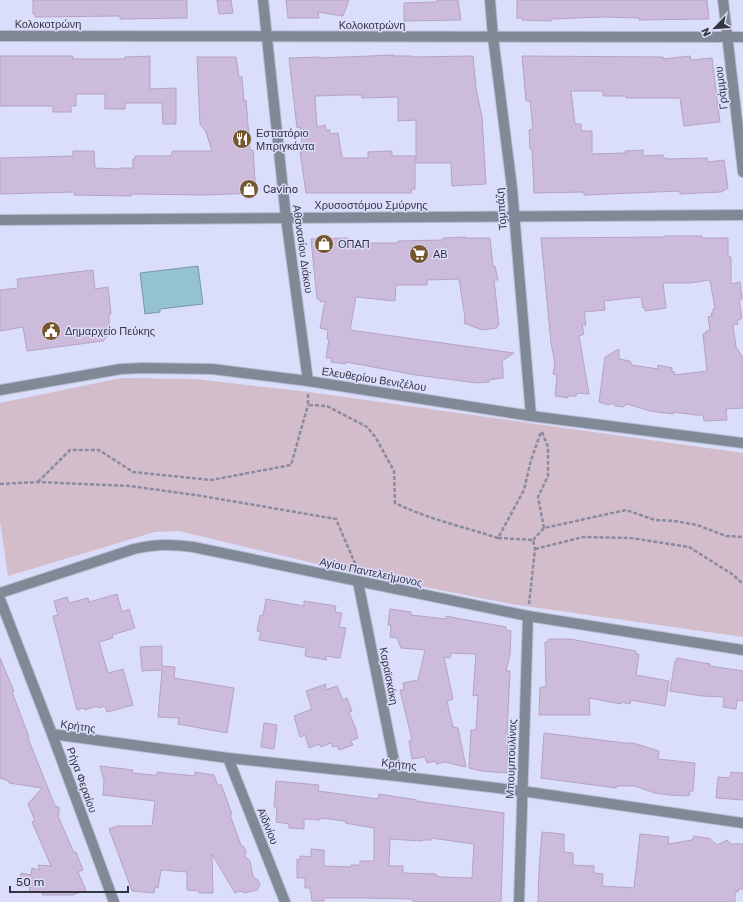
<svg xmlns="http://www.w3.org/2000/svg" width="743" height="902" font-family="Rubik,sans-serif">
<rect width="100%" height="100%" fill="#dbdefa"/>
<path fill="#d4bdcb" d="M121,378L196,379L309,392L743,453V637L511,604L359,574L179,531L155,532L8,576L0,522V403Z"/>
<path fill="#94c2d1" stroke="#7798a6" d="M198,266L203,304L160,309V312L145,314L140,273Z"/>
<g fill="#cdbbdb" stroke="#b5a3c2" fill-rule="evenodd">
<path d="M33,0H187V18L120,19V16L35,17V13L33,14Z"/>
<path d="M217,0H231L233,13L219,14Z"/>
<path d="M286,0H349L343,16L318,12L319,18H288Z"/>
<path d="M437,0H458L461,20L404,21V3L437,2Z"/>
<path d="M517,0H707L709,19L639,20V18L604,17L551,19V21L522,20V18H517Z"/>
<path d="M394,55V56H412V57L473,56L476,88L482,117L486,184L452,186L451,163H416V120L398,121V97L362,98V95H345L315,96L317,127L325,125L326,130H330V134L338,133L342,158H368V152L392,151V156H415V189H412L411,193H306L300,152H303L300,127L297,128L289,58L320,57V58Z"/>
<path d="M0,56H73V59H125V57L150,56V89L176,88V124H163L162,103H125V109H105V94H76V106H71V112H53V106H0Z"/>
<path d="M522,56L663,57V59L690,56L691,60L712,58L720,122L684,126L680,98H626V96H603V91H571L575,124H581V131H592V154L626,153L625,151L643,150V156L663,155V158H666V159L707,158L708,162L724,160L728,188L721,192L680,194V191L584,195V192L534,193L532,149H530L529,130L533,129L530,101H526Z"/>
<path d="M197,57H236L239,77H242L244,101L246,100L250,150H253L256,193L206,195L131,194V196L74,195V192L0,194V158L73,156V151H94L95,168L120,169L121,168H133V159H135V156H171L173,151H212L206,132L200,124Z"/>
<path d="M664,236H702V238H728V257H731V284L740,282L742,299H739L742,318L737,321L738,324L733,325L736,347L743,358V408L726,409L727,420L704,421L703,415H696L673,412V414L650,411L627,404L623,407L615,406L613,403L609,405L599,402L605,357L619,349V359L630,361L632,365L658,369V365L672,368V372H675L674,375L707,371L703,334L706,333V331L710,330L708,317L712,316L711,313H713V309H715L710,280L690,283H663L666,308L645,311V308H643L641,297L604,301L605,310L584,312L586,325H582L584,334L579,336L589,394L577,393L576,396H568V398L555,396L557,375L553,374L555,364L551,343L541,238L664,237Z"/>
<path d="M465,237V238H490L493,267L495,266L498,280H494L499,325H497V328L482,330L464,323L465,318L459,279L427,280V285H396L395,301L356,297L350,330L514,353L502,361L503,370V378L489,380V382L477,383L416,375L346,362L345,364L331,362L332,358H326L329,339H327L328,330L320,328L325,301L320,302V299H317L311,239L348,238L350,243H398V241L443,240V238Z"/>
<path d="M93,270L95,289L108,287L111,314H109V334L103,341L27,351L23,327L0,331V290L18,288L17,279Z"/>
<path d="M117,594L122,612L129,609L135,628L112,635L113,638L99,642L108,673L123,669L133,705L107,712L105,706L98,708L97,706L85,710L84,708L77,710L53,616L58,615L54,601L67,597L69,603L88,598L89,602Z"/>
<path d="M266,599L304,606V601L336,606L335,612L342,613L339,627L346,628L340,658L325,656L327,660L305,656L306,648L259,640L261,632L257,631L260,615L263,616Z"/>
<path d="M390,609L411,612V615L446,619V616L467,620L506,627V630L511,631L510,654L506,671H510L507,733L508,734L507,773L481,771L469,768L471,730H476L478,695L473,696L476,654L451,653L450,658L444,657L453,699L447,701L453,727L458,728L466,767L445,762L436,764V761L427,763L425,757L412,759L409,741L412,740L400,690H404L403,683L418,680L425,650L401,648L397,638L390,637L391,625H388Z"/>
<path d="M548,639H570L636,651V654H639L636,675L669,681L665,706L631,700L630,704L621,702V704L589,698L590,715H539L540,687H546L545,642H548Z"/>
<path d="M162,646V666L175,667L174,678L234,688L227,733L178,724L179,718L158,717L162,670L142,671L140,647Z"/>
<path d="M0,658L14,691L12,692L29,737L28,738L55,806L59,807V813L58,816L74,853L76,852L83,870L78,872L86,890L73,895H42L43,893L29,891L30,887L19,886L21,873L31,875L32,868L40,870L38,865L51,866L32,822L35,821L28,804L42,788L9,783V781L0,778Z"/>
<path d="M677,658L710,664V666L743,671V701L737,700L736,709L723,707L724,697L702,696L670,691L675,661H676Z"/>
<path d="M326,684L325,690L337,686L343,700L347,698L352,711L349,712L357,732L356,733L358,738L351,741L353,745L339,750L337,746L333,747L331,743L321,747L319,744L309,748L305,735L300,737L294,716L312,709L306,691Z"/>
<path d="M264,723L277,725L274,749L261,747Z"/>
<path d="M544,733L625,743H633L659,751L658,759L695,763L693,791H690L689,796L670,795L655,793L635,786H617L616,788L541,778Z"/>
<path d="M100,766L133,770L132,773L154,775H157V772L195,776V772L214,775L218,786L221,784L232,814L230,815L241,845L244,847L246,852L245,856L250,861L253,877L258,880L260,885L257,890L245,893L240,891L235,893L212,854L213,893H199V891L187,890V872L161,870L158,888L155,887L154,893L132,891L109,829L117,826H152L155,801L103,795L104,780Z"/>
<path d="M731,772L743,773V800L716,798L718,777L730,778Z"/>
<path d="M276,781L319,785L318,791L378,799L379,794L417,800L416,801L504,813L501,902H413V900L411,899L366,898H324V901H312L310,888H305V878H297V859L300,860V856L311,857V849L324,850V866L351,867V865H360V861H374V828L345,823L346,821L320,818V820L304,819V829L289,828V824L276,822L277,807H274ZM431,838L474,844L472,878L441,877L436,876V874L403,873V866H389L390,839L422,841L423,840H431Z"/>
<path d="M542,832L564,834V852L573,853V865L594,866V873L603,874L602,886L634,888L640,834L669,837L668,844L692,840L694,836L706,838H709L717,845L727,840L731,844H743V889H739L738,892L735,891V902H538L539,869Z"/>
</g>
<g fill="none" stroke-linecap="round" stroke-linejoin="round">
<defs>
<g id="minor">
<path d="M263,0L286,218L308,381"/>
<path d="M490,0L493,37L512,188L531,416"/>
<path d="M723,0L743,172"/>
<path d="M0,36L743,37"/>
<path d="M0,220L743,215"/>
<path d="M0,390L121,369L142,368L212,369L308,381L531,416L743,443"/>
<path d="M358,582L397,776"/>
<path d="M0,593L134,549C155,544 171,544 193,547L528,616L743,650"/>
<path d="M0,599L52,734L114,902"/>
<path d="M52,734L228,758L397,776L522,791L743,823"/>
<path d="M228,758L285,902"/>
<path d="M519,902L528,616"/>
</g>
</defs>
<use href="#minor" stroke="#babcd5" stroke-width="12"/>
<g stroke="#898ba1" stroke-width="2.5" stroke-dasharray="4 2" stroke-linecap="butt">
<path d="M308,394V405L327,406L367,427L376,438L394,471L395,503C428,519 464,527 498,538L524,490L531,460L541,432"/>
<path d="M542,432L548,447V476L538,497L544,528"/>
<path d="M38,482L70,450H99L133,472L211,480L291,465L308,405"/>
<path d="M0,484L38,482L130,486L202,496L336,519L357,568"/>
<path d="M498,538L533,540L535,549L529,604"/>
<path d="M533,540L544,528L626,510L655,520L675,521L697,525L726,536L743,537"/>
<path d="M535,549L583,537L631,538L689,547L732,574L743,584"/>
</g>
<use href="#minor" stroke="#808a96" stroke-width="10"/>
</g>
<defs>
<symbol id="restaurant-disc" viewBox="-11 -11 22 22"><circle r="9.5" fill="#76562c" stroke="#dbdefa"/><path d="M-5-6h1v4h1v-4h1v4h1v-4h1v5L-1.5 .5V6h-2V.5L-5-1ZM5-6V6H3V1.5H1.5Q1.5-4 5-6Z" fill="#fff"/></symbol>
<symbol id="shop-disc" viewBox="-11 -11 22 22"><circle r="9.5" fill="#76562c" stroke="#dbdefa"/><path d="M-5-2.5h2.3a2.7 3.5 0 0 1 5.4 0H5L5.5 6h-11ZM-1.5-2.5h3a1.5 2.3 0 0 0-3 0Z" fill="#fff"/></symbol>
<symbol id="supermarket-disc" viewBox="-11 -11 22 22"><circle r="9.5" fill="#76562c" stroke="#dbdefa"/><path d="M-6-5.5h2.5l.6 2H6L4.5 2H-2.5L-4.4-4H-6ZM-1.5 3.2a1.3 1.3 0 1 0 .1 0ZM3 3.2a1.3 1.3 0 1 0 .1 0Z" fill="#fff"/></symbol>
<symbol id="civic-disc" viewBox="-11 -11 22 22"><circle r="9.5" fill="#76562c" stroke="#dbdefa"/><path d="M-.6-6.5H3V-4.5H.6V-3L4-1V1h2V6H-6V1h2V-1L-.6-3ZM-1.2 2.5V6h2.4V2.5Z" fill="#fff"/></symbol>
</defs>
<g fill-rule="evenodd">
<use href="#restaurant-disc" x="231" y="128" width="22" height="22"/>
<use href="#shop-disc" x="238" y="178" width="22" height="22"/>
<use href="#shop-disc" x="313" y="233" width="22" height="22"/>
<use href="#supermarket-disc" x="408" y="243" width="22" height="22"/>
<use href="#civic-disc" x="40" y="320" width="22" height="22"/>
</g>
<g text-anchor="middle" stroke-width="3" stroke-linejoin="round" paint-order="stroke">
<g font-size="11" fill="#343543" stroke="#dbdefa">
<text x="48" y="28">Κολοκοτρώνη</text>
<text x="372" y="29">Κολοκοτρώνη</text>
<text transform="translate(721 88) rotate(-97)" y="4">Γράμμου</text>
<text x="371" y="209">Χρυσοστόμου Σμύρνης</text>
<text transform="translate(501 209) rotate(-95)" y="4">Τομπάζη</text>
<text transform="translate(303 249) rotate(82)" y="4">Αθανασίου Διάκου</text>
<text transform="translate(374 379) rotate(9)" y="4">Ελευθερίου Βενιζέλου</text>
<text transform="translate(371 572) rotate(12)" y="4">Αγίου Παντελεήμονος</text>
<text transform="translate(389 676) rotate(79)" y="4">Καραϊσκάκη</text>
<text transform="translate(78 726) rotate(8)" y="4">Κρήτης</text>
<text transform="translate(511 759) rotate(-88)" y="4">Μπουμπουλίνας</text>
<text transform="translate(399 764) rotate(6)" y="4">Κρήτης</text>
<text transform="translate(82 780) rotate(70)" y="4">Ρήγα Φεραίου</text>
<text transform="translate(268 826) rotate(68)" y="4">Αϊδινίου</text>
</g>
<g font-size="11" fill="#343543" stroke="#dbdefa" text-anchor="start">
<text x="256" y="137">Εστιατόριο<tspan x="256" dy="13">Μπριγκάντα</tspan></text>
<text x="263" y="193">Cavino</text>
<text x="338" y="248">ΟΠΑΠ</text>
<text x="433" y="258">ΑΒ</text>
<text x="65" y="335">Δημαρχείο Πεύκης</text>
</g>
</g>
<g transform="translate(715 28) rotate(245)" stroke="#dbdefa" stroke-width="3" paint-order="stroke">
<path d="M0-3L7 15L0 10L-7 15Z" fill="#343543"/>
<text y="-6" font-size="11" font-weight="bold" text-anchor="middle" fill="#343543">N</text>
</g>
<path d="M10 886v6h118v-6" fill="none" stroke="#343543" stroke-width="2"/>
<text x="16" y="886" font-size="12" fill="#343543" stroke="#dbdefa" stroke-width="3" paint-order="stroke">50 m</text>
</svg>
